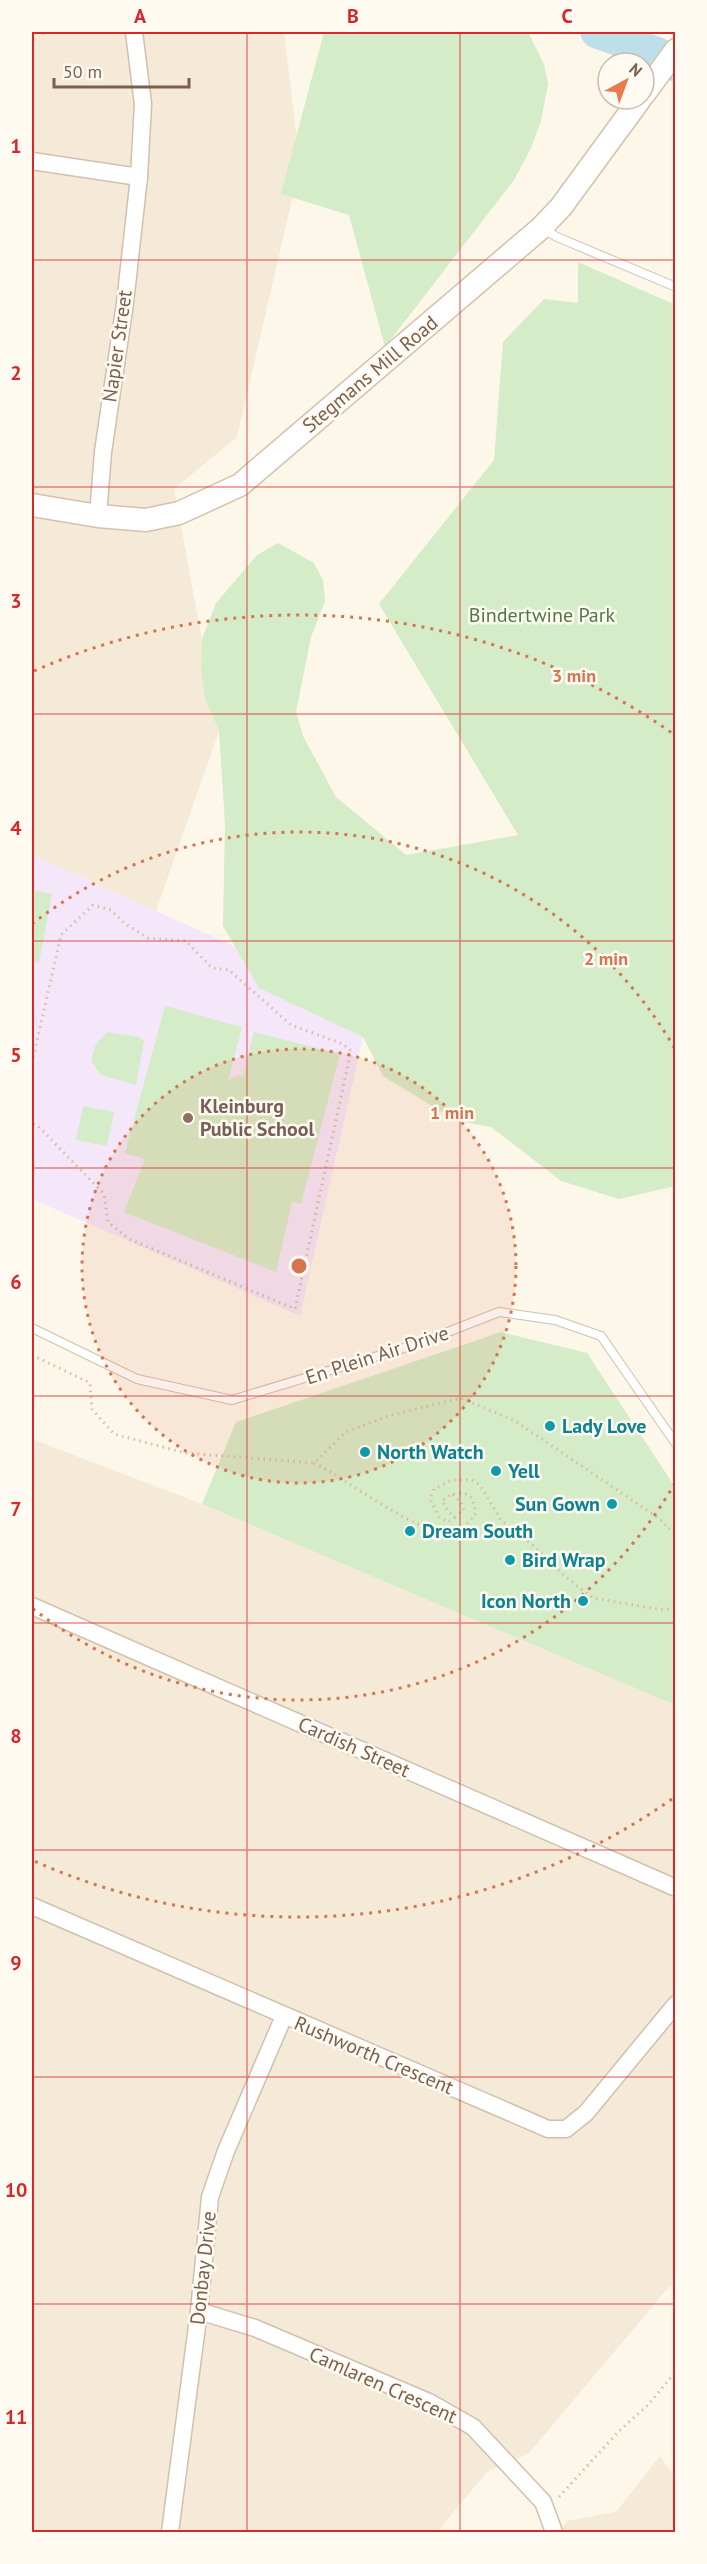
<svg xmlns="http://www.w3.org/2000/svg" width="707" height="2564" font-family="'PT Sans',sans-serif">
<rect width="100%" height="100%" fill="#fdf7ea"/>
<g fill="#f5ead8">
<path d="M32,32H284L300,165L237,437L174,489L219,731L156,911L32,855Z"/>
<path d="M32,1439L202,1504L675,1705V2280L528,2454L488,2471L437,2532H32Z"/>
<path d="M660,2456L675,2478V2532H560L567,2521L616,2512Z"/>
</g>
<path fill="#f4e7fa" d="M32,855L236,947L260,988L363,1037L300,1316L32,1199Z"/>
<g fill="#d4ecc7">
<path d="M324,32H528L544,64L548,84L541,121L531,148L514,180L385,347L349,215L281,194Z"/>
<path d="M578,262L676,305L675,1186L619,1199L561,1181L491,1127L457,1121L383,1076L363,1037L259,988L223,926L225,824L219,731L205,698L201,669L202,639L216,603L257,555L278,543L314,563L323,580L325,601L311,637L296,712L303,736L336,797L406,855L518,835L379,604L494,460L503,342L544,299L578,303Z"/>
<path d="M32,890L52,894L39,963L32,961Z"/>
<path d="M165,1006L242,1027L228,1080L239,1075L243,1076L254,1032L340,1054L301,1204L292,1202L276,1272L124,1212L145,1159L125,1153Z"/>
<path d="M107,1032L139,1037L144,1041L136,1085L101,1075L91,1061L95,1046Z"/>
<path d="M83,1106L114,1112L107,1146L76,1140Z"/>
<path d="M501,1332L587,1353L675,1487V1705L202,1504L236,1422Z"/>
</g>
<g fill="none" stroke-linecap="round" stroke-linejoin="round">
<path stroke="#bddfe9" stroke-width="33" d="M597,32L656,53L676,65"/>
<defs>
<g id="lane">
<path d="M542,228L557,237L676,287"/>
<path d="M32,1328L137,1379L232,1400L417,1344L499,1312L555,1320L601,1336L676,1444"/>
</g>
<g id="street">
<path d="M32,161L139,177"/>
<path d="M98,516L103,452L125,303L139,177L143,104L134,32"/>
<path d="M32,1606L676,1888"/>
<path d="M32,1906L548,2129H566L586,2113L676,2004"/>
<path d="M199,2311L255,2328L429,2402L473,2427L543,2502L554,2532"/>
<path d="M170,2532L199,2311L210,2197L226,2151L284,2016"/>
</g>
<g id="secondary">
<path d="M644,94L676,50"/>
<path d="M32,505L98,516L146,520L179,513L240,485L541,228L561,207L640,99"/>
</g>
</defs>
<use href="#lane" stroke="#d1c0ae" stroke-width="10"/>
<use href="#street" stroke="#d1c0ae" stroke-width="19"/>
<use href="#secondary" stroke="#d4c1ac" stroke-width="25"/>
<g stroke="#dabca3" stroke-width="3" stroke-dasharray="1.5 4.5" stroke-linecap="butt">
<path d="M32,1063L61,935L93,905L111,910L124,923L148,938L186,941L212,968L229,970L291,1025L343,1044L351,1051L295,1309L129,1239L108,1222L104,1194L37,1125L32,1124"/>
<path d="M32,1355L90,1383L92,1409L114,1434L185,1453L314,1463L346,1432L388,1416L461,1398L515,1421L657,1517L676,1535"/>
<path d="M314,1463C344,1477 421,1537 451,1533C462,1531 469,1522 476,1513L472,1498L464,1493L451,1494L442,1501L448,1511L455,1517L464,1510L461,1502L451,1494"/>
<path d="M455,1517L448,1522L439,1517L430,1499L434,1489L452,1480H472L480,1485L501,1520L535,1547L568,1579L593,1598L664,1610L676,1607"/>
<path d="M559,2497L618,2432L648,2405L676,2371"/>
</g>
<use href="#lane" stroke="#fff" stroke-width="8"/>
<use href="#street" stroke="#fff" stroke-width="16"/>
<use href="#secondary" stroke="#fff" stroke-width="22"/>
</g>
<path fill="none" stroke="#d62828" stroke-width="1.5" stroke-opacity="0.55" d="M247,32V2532M460,32V2532M32,260H676M32,487H676M32,714H676M32,941H676M32,1168H676M32,1396H676M32,1623H676M32,1850H676M32,2077H676M32,2304H676"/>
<circle cx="299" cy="1266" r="217" fill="#d4754d" fill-opacity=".12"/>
<g fill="none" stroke="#d4754d" stroke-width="3" stroke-dasharray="3 6">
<circle cx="299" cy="1266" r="217"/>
<path d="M675 1483A434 434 0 0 1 32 1608M32 924A434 434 0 0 1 675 1049"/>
<path d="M672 1799A651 651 0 0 1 34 1861M34 671A651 651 0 0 1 672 733"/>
</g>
<circle fill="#8d6e63" stroke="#fffbf2" stroke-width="2" cx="188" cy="1118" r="6"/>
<g fill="#0f9aa8" stroke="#fffbf2" stroke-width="2">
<circle cx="550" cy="1426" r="6"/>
<circle cx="365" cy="1452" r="6"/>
<circle cx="496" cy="1471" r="6"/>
<circle cx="612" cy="1504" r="6"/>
<circle cx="410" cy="1531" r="6"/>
<circle cx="510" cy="1560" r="6"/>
<circle cx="583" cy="1601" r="6"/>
</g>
<g text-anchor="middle" stroke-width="5" stroke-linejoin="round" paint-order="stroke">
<g font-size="20" fill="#7a5f4c" stroke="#fffbf2">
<text transform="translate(117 346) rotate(-82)" y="7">Napier Street</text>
<text transform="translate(370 374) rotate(-40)" y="7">Stegmans Mill Road</text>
<text transform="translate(377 1355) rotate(-18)" y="7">En Plein Air Drive</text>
<text transform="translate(354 1747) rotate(24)" y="7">Cardish Street</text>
<text transform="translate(374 2055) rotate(23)" y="7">Rushworth Crescent</text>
<text transform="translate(203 2268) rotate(-84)" y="7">Donbay Drive</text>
<text transform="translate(383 2385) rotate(24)" y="7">Camlaren Crescent</text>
</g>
<g font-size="20" fill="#4d7a40" stroke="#fffbf2">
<text x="542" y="622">Bindertwine Park</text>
</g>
<g font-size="20" font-weight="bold" fill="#785e54" stroke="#fffbf2" text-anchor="start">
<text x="200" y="1113">Kleinburg<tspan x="200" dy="23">Public School</tspan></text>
</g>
<g font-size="20" font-weight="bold" fill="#0d838f" stroke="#fffbf2" text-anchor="start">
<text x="562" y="1433">Lady Love</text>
<text x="377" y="1459">North Watch</text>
<text x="508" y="1478">Yell</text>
<text x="600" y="1511" text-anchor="end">Sun Gown</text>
<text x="422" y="1538">Dream South</text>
<text x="522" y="1567">Bird Wrap</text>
<text x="571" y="1608" text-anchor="end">Icon North</text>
</g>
</g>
<circle cx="299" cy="1266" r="9" fill="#d4754d" stroke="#fffbf2" stroke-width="3"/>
<g font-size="18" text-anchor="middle" font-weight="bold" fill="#d4754d" stroke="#fffbf2" stroke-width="5" stroke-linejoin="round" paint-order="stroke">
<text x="574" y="682">3 min</text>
<text x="606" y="965">2 min</text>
<text x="452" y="1119">1 min</text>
</g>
<rect width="707" height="2564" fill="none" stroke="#fffbf2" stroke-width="66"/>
<g transform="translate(626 81) rotate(41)"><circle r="28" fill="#fffbf2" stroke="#cabdb0" stroke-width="1.5"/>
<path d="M0-4.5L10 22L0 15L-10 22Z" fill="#ea7a4d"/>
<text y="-9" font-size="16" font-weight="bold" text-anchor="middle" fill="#7a5f4c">N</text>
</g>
<path d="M54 78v9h135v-9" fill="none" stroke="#7a5f4c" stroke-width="3"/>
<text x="63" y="78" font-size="18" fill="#7a5f4c" stroke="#fffbf2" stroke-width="4.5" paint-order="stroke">50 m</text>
<rect x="33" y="33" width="641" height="2498" fill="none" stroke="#d62828" stroke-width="2"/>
<g font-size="20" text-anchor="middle" font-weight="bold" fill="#d62828">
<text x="140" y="23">A</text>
<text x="353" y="23">B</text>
<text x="567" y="23">C</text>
<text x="16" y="153">1</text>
<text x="16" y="380">2</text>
<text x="16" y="608">3</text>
<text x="16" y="835">4</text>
<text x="16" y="1062">5</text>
<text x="16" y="1289">6</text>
<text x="16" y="1516">7</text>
<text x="16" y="1743">8</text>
<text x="16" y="1970">9</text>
<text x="16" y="2197">10</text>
<text x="16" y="2424">11</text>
</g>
</svg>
